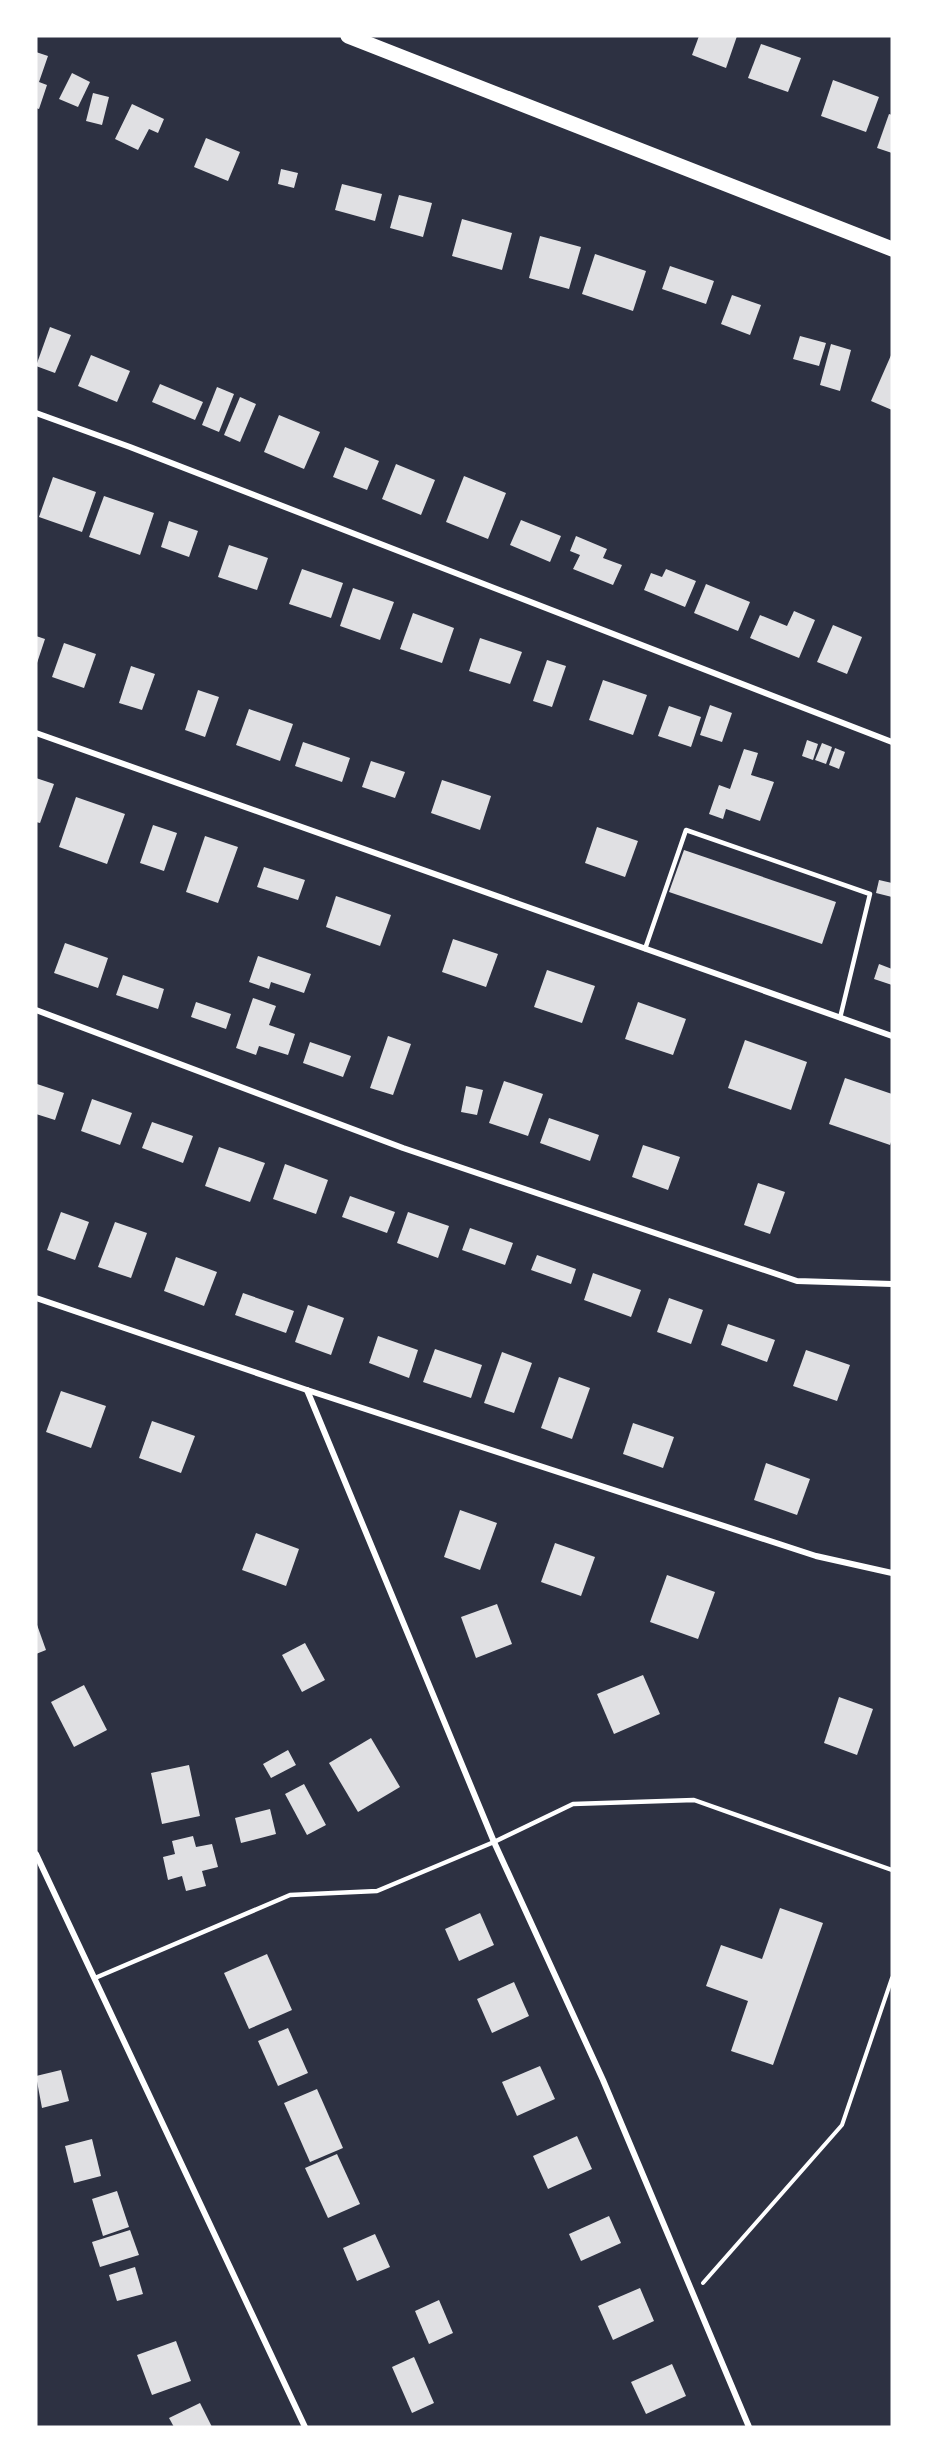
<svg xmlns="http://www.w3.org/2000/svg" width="928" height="2463" font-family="'DM Sans',sans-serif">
<rect width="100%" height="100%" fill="#2d3142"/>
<g fill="#e0e0e3">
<path d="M699,36H737L726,68L692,55Z"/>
<path d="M761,44L801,58L788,92L748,78Z"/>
<path d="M36,52L48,56L39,82L47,85L39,109L36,108Z"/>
<path d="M72,73L90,82L78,107L59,99Z"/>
<path d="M833,80L879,97L866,132L821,116Z"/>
<path d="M93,93L109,97L102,125L86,121Z"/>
<path d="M132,104L164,119L158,133L149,129L138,150L115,139Z"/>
<path d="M889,114L892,115V153L877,148Z"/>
<path d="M206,138L240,152L228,181L194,167Z"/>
<path d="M281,169L298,173L294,188L278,184Z"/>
<path d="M342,184L382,194L375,221L335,210Z"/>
<path d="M399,195L432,203L423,237L390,228Z"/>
<path d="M462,219L512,233L502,270L452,256Z"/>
<path d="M540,236L581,247L569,289L529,278Z"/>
<path d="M595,254L646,271L633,311L582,294Z"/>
<path d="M670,266L714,281L706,304L662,289Z"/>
<path d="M732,295L761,305L750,335L721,324Z"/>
<path d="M50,327L71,335L55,373L36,366Z"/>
<path d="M800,336L826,343L819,366L793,359Z"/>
<path d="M831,344L851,350L840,391L820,385Z"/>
<path d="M892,353V410L871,401Z"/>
<path d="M91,355L130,371L117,402L78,386Z"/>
<path d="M160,384L203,402L195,420L152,402Z"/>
<path d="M217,387L234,394L219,432L202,425Z"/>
<path d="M240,397L256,404L240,442L224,435Z"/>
<path d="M279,415L320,432L304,469L264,452Z"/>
<path d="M345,447L379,461L367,490L333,477Z"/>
<path d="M396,464L435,480L421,515L382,499Z"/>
<path d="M464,476L506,493L488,539L446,522Z"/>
<path d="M53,477L96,492L82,532L39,517Z"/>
<path d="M104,496L154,513L140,555L89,537Z"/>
<path d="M521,520L561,536L550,562L510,545Z"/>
<path d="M169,521L198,531L189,557L161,547Z"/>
<path d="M576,536L607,549L603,558L622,565L613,585L573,569L580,555L570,551Z"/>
<path d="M229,545L268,558L257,590L218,577Z"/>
<path d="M302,569L343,583L331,618L289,604Z"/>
<path d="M666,569L696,581L685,607L644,590L651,573L662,577Z"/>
<path d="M706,584L750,602L738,631L694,613Z"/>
<path d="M353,588L394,602L380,640L340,626Z"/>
<path d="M794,611L815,620L799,658L750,638L760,615L787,626Z"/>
<path d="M413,613L454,628L442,663L400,649Z"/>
<path d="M833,625L862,637L847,674L817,662Z"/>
<path d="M36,636L45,639L36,666Z"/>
<path d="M480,638L522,652L510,684L469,671Z"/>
<path d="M64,643L96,654L84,688L52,677Z"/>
<path d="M547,660L566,666L552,707L533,701Z"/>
<path d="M131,666L155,674L142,710L119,703Z"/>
<path d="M603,680L647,695L633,735L589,720Z"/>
<path d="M198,690L219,697L205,737L185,730Z"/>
<path d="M710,705L732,713L722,742L700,735Z"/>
<path d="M669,706L701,717L691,747L658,736Z"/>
<path d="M249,709L293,724L280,761L236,745Z"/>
<path d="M807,740L818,744L813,760L802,756Z"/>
<path d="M303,742L350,758L342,782L295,766Z"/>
<path d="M822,743L832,747L826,764L815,760Z"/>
<path d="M835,748L845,752L839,769L829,765Z"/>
<path d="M744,749L758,753L751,775L774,782L760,821L726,809L723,819L709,814L719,785L730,789Z"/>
<path d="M371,761L405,772L395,798L362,787Z"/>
<path d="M36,778L54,784L40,823L36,822Z"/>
<path d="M442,780L491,796L480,830L431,813Z"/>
<path d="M76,797L125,814L107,864L59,847Z"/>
<path d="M153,825L177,833L164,871L140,863Z"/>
<path d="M597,827L638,841L625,877L585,863Z"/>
<path d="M205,836L238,847L218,903L186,892Z"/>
<path d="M684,850L836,902L822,944L669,892Z"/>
<path d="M264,867L305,880L298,900L257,887Z"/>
<path d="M879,880L892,883V897L876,893Z"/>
<path d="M336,896L391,915L380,946L326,927Z"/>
<path d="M453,939L498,954L486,987L442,972Z"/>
<path d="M65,943L108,958L98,988L54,973Z"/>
<path d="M258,956L311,974L304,993L271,982L269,989L249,982Z"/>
<path d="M879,964L892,969V985L874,979Z"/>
<path d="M547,970L595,986L582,1023L534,1007Z"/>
<path d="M123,975L164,989L158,1009L116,995Z"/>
<path d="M253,998L276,1006L269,1025L295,1034L288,1055L259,1046L256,1055L236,1048Z"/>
<path d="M196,1002L231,1014L226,1029L191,1017Z"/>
<path d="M638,1002L686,1019L673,1055L625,1039Z"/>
<path d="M388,1036L411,1044L393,1095L370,1088Z"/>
<path d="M745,1040L807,1062L791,1110L728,1088Z"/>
<path d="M310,1042L351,1056L343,1077L303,1063Z"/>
<path d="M845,1078L892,1094V1139L890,1145L829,1124Z"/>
<path d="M504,1081L543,1094L528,1136L489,1123Z"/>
<path d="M37,1084L64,1093L55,1120L36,1114Z"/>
<path d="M466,1086L483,1090L477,1115L461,1112Z"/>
<path d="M92,1099L132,1113L120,1145L81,1131Z"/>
<path d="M549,1118L599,1135L590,1161L540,1143Z"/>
<path d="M152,1122L193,1136L183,1163L142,1148Z"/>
<path d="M643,1145L680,1157L668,1190L632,1177Z"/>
<path d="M219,1147L265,1163L250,1202L205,1186Z"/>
<path d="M285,1164L328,1180L316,1214L273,1199Z"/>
<path d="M758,1183L785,1192L770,1234L744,1225Z"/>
<path d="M350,1196L395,1212L387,1233L342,1217Z"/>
<path d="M61,1212L89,1222L75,1260L47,1250Z"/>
<path d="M408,1212L449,1226L438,1258L397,1243Z"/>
<path d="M115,1222L147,1233L131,1278L98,1267Z"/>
<path d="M470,1228L513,1243L505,1265L462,1250Z"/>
<path d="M537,1255L576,1269L571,1284L531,1270Z"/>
<path d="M176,1257L217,1272L204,1306L164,1291Z"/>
<path d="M593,1273L641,1290L631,1317L584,1300Z"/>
<path d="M243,1293L294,1311L286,1333L235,1315Z"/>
<path d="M669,1298L703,1310L691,1344L657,1332Z"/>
<path d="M308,1305L344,1318L331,1355L295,1342Z"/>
<path d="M728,1324L775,1340L767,1362L721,1345Z"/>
<path d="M378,1336L418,1350L409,1378L369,1363Z"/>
<path d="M435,1349L482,1365L471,1398L423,1382Z"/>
<path d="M806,1350L850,1365L837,1401L793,1386Z"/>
<path d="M502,1352L532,1363L514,1413L484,1403Z"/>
<path d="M559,1377L590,1388L572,1439L541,1428Z"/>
<path d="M61,1391L106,1406L91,1448L46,1432Z"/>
<path d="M152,1421L195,1436L181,1473L139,1458Z"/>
<path d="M633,1423L674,1437L663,1468L623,1454Z"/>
<path d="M766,1463L810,1479L797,1515L754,1500Z"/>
<path d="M460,1510L497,1523L480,1570L444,1557Z"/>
<path d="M256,1533L299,1549L286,1586L242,1570Z"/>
<path d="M555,1543L595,1557L581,1596L541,1582Z"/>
<path d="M667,1575L715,1592L698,1639L650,1622Z"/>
<path d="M497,1604L512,1644L476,1658L461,1617Z"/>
<path d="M36,1622L46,1650L36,1654Z"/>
<path d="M305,1643L325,1680L302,1692L282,1655Z"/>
<path d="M643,1675L660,1714L614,1734L597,1694Z"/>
<path d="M84,1685L107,1730L74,1747L51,1702Z"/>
<path d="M839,1697L873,1709L857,1755L824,1743Z"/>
<path d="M371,1738L400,1787L358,1812L329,1763Z"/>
<path d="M288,1750L296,1765L271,1778L263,1764Z"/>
<path d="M189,1765L200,1816L162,1824L151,1773Z"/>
<path d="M304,1784L326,1825L307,1835L285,1794Z"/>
<path d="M270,1809L276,1834L241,1843L235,1818Z"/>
<path d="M193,1836L196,1847L212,1844L218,1867L202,1871L206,1886L186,1891L182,1876L168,1880L163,1857L175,1854L172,1841Z"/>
<path d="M780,1908L823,1923L773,2065L731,2051L748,2001L706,1986L721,1945L762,1959Z"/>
<path d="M480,1913L494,1945L459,1961L445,1929Z"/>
<path d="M267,1954L292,2010L249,2029L224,1973Z"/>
<path d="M514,1982L529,2016L492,2033L477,1999Z"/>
<path d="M288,2028L308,2073L278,2086L258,2041Z"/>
<path d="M540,2066L555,2099L517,2116L502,2082Z"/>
<path d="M61,2070L69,2101L42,2108L36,2076Z"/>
<path d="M317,2089L343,2148L310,2162L284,2103Z"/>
<path d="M577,2136L592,2169L548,2189L533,2156Z"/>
<path d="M92,2139L101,2176L74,2183L65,2146Z"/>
<path d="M337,2154L360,2204L328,2218L305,2168Z"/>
<path d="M117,2191L129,2227L103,2236L92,2199Z"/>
<path d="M609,2216L621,2243L581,2261L569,2234Z"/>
<path d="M130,2230L139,2255L100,2267L92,2242Z"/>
<path d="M375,2234L390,2267L357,2281L343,2248Z"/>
<path d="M135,2267L143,2294L117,2301L109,2275Z"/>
<path d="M640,2288L654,2321L613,2340L598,2306Z"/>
<path d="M439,2300L453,2333L429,2344L415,2311Z"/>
<path d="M176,2341L191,2381L152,2395L137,2355Z"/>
<path d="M414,2357L434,2403L412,2413L392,2367Z"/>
<path d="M672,2364L686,2396L646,2414L631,2382Z"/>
<path d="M200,2403L212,2427H174L169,2418Z"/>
</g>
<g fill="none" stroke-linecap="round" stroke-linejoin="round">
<path stroke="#fff" stroke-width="4" d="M703,2283L842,2125L892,1978"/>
<g stroke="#fff" stroke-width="4.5">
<path d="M645,949L686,830L870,894L840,1018"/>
<path d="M95,1978L290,1895L377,1891L494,1842L573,1804L694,1800L892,1870"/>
</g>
<g stroke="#fff" stroke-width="6">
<path d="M36,413L130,447L892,742"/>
<path d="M36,733L892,1036"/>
<path d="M36,1010L403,1148L797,1281L892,1284"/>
<path d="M36,1298L307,1390L816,1556L892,1573"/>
<path d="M307,1390L494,1842L603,2080L749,2427"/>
<path d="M36,1854L305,2427"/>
</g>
<path stroke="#fff" stroke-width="15" d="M348,36L892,249"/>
</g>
<rect width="928" height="2463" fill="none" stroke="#ffffff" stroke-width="75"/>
</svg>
